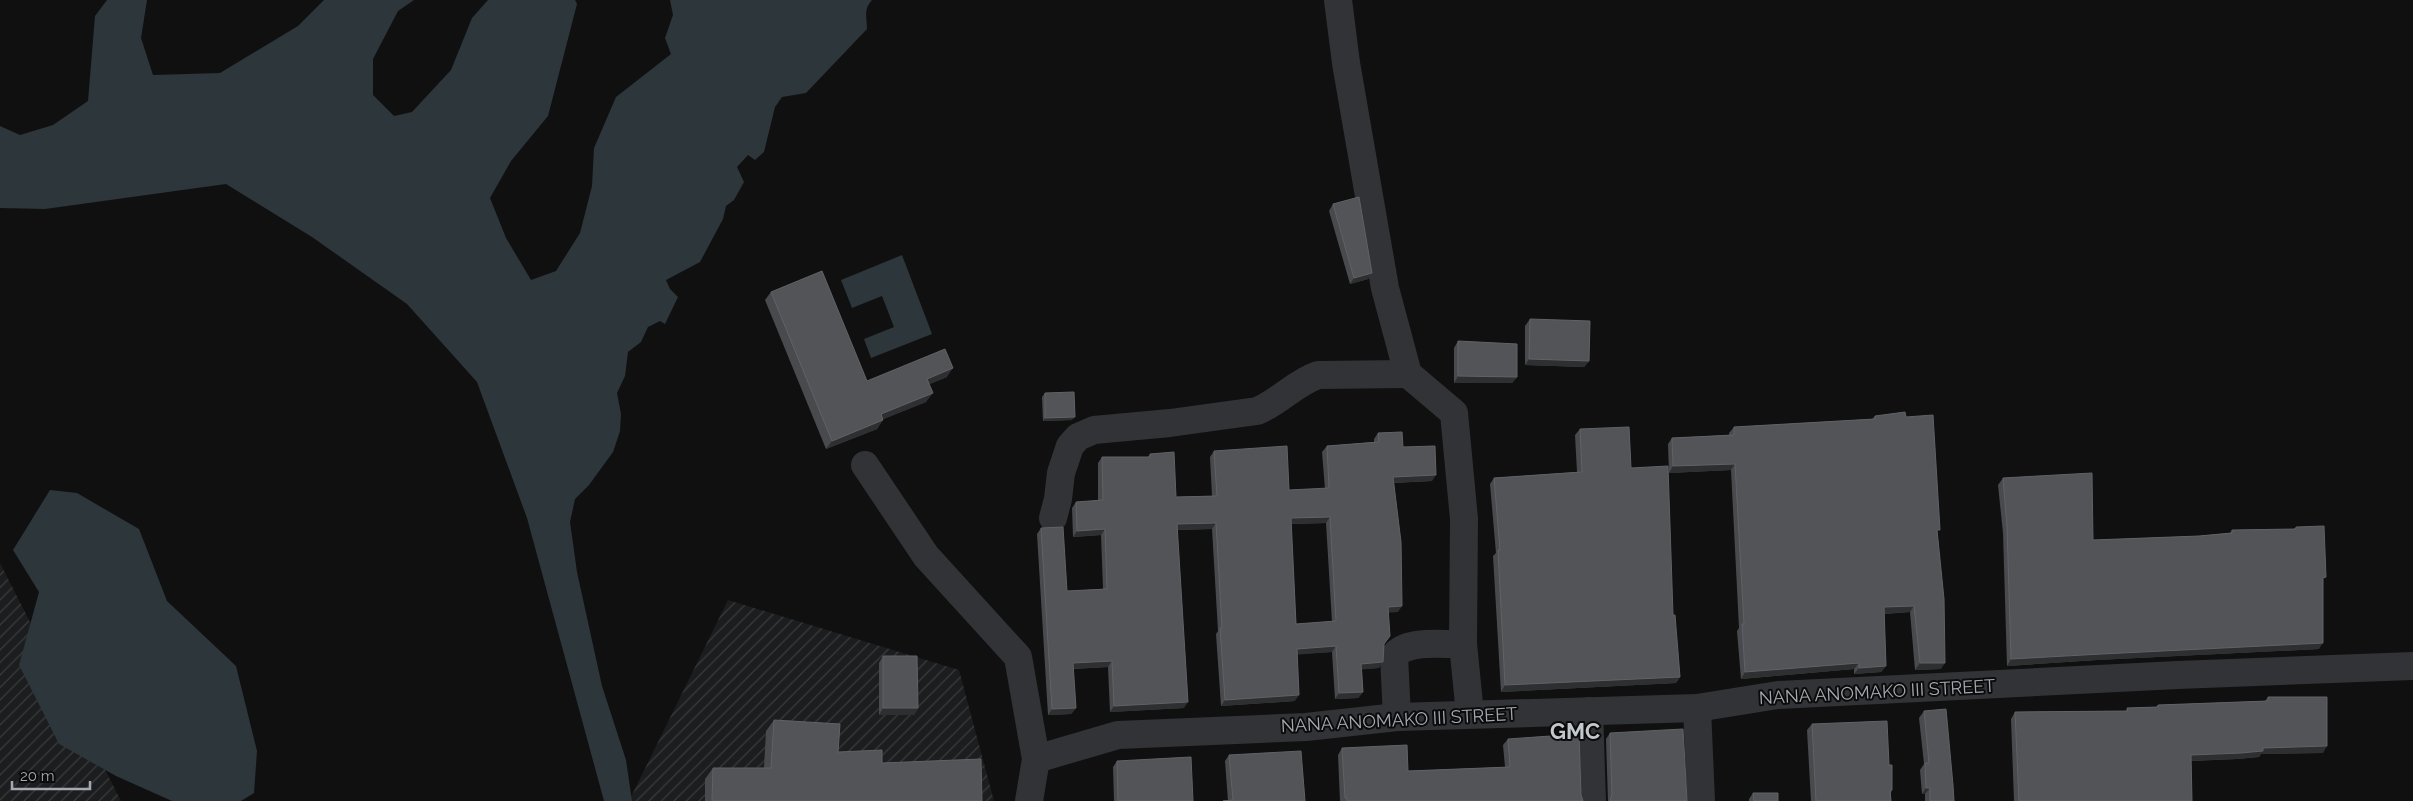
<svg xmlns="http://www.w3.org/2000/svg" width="2413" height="801" font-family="Raleway,sans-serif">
<defs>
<pattern id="industrial-furrows" width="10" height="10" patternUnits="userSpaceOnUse" patternTransform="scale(1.25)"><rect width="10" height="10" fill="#1c1d1e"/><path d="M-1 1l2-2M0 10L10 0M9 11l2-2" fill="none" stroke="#3a3b3c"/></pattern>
</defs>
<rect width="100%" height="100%" fill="#101011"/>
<g fill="url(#industrial-furrows)">
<path d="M0,563L121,801H0Z"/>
<path d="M728,600L959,670L994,801H629Z"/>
</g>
<g fill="#2d363a">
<path d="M107,0H147L141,38L153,75L220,73L298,26L324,0H414L398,11L373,59V95L394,116L412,112L451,70L472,18L488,0H575L577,4L548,116L511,161L490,198L506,238L531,280L556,271L580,233L592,186L594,148L616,97L671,54L665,38L673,15L670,0H872C863,10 867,17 867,29L806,93L782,97L775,107L764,152L755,160L748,155L737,167L744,182L734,200L726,206L723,219L700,262L666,280L670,289L678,297L665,324L660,321L648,327L641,342L628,352L625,376L617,393L621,414L620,431L613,452L589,485L575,499L570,522L577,572L602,686L626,760L632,801H604L527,518L477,382L407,304L312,237L226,184L45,209L0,208V126L20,135L53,125L88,101L95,16Z"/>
<path d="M902,255L932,334L871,358L864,339L894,327L882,296L852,308L841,280Z"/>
<path d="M50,490L77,493L139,529L167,601L236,666L257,751L254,793L241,801H172L116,776L59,744L19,665L39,592L13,550Z"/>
</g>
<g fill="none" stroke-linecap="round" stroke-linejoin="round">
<g stroke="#323336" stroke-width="28">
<path d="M1338,0L1346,63L1385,288L1408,374L1454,413L1464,519L1463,644"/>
<path d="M865,465L926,556L1018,657L1036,759L1029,801"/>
<path d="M1053,518L1058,499L1061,473L1070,446L1078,437L1094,430L1170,423L1257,411C1279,402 1295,383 1318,375L1408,374"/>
<path d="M1697,708L1701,801"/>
<path d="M1589,711L1592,801"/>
<path d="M1397,717L1394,656C1407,639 1443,645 1463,644L1470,714"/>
<path d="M1036,759L1118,735L1306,727L1397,717L1697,708L1778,695L2178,675L2413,666"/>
</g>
</g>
<g fill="#494a4d" fill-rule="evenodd">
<path d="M1333,204L1372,273L1368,279L1350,284L1329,211Z"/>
<path d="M771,292L867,381L947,377L929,384L926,402L883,419L877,429L826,449L765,300Z"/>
<path d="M1530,319L1589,361L1584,367L1525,365V326Z"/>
<path d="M1458,341L1517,377L1512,383H1454V348Z"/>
<path d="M1045,393L1072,420L1043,421L1042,397Z"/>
<path d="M1875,416L1906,417L1937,534L1941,669L1915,670L1910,612L1884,614L1886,666L1881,672L1854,674V669L1741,679L1737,631L1739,628L1731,470L1669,473L1668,444L1672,438L1729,435V433L1734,427L1872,419Z"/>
<path d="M1580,429L1631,468L1673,615L1680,677L1676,683L1501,692L1493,556L1496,553L1490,484L1494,478L1577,472L1575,435Z"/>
<path d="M1378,433L1403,447L1432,481L1394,483L1398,612H1389L1384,645L1379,668L1362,669L1363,692L1358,698L1335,699L1332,652L1297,654L1295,701L1221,706L1216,634L1218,631L1212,529L1177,530L1184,708L1110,712L1108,667L1073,669L1076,708L1071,714L1048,715L1037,534L1041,528L1067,591L1103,589L1101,535L1073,537L1072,508L1076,502L1098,501V463L1102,457H1148L1150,454L1176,497L1212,496L1210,457L1214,451L1289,490L1325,489L1322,452L1327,446L1374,442V439ZM1326,523L1332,622L1296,624L1291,524Z"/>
<path d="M2003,478L2093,540L2199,536L2230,533L2232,530L2294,529L2296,527L2323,582L2319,649L2097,660L2007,666L2003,533L1998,485Z"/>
<path d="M883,656L918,708L914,715H879V663Z"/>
<path d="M2268,697L2323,753L2261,754L2259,757L2237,759L2191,761L2192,801H2014L2011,719L2015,712L2126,711L2127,708L2156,707L2158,705L2265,701Z"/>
<path d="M1924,711L1954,801H1925V794H1922L1920,770L1924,764L1919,718Z"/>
<path d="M774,720L838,752L882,763L982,801H705V779L713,768H764L766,731Z"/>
<path d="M1812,724L1889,765L1892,790L1891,793V801H1811L1807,730Z"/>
<path d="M1610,733L1687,801H1608L1606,739Z"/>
<path d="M1508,739L1581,795L1583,801H1340L1338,755L1342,748L1408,771L1505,767L1503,745Z"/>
<path d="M1229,755L1305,801H1228L1225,761Z"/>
<path d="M1117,761L1193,801H1114L1113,767Z"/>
<path d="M1753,793L1778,801H1749V799Z"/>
</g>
<g fill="#2e2f31">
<path d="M1372,273L1368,279L1350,284L1354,278Z"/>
<path d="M1529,359L1589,361L1584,367L1525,365Z"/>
<path d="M953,368L947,377L921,388L927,379Z"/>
<path d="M1458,376L1517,377L1512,383H1454Z"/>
<path d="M933,393L926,402L874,423L881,414Z"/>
<path d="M1075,417L1072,420L1043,421L1045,418Z"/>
<path d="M883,420L877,429L826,449L832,441Z"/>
<path d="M1735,464L1731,470L1669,473L1673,466Z"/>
<path d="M1436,475L1432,481L1389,483L1393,477Z"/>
<path d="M1330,517L1326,523L1287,524L1291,518Z"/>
<path d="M1216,523L1212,529L1172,530L1177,524Z"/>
<path d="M1105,529L1101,535L1073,537L1077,531Z"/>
<path d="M1402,606L1398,612L1384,613L1388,607Z"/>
<path d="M1914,606L1910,612L1880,614L1884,607Z"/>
<path d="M2323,643L2319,649L2097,660L2007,666L2011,659L2102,654Z"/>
<path d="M1336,646L1332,652L1293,655L1297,649Z"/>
<path d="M1112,661L1108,667L1069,669L1073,663Z"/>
<path d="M1383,662L1379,668L1357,670L1361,664Z"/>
<path d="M1859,663L1854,669L1741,679L1745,672Z"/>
<path d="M1920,663H1945L1941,669L1915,670Z"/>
<path d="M1886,666L1881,672L1854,674L1859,668Z"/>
<path d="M1680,677L1676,683L1501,692L1505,685Z"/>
<path d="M1363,692L1358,698L1335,699L1339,693Z"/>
<path d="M1299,695L1295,701L1221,706L1225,700Z"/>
<path d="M1188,702L1184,708L1110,712L1114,706Z"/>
<path d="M883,708H918L914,715H879Z"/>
<path d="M1076,708L1071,714L1048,715L1052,709Z"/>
<path d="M2327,746L2323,753L2261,754L2259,757L2237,759L2186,761L2191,755L2263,748Z"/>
<path d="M1926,788H1930L1925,794H1922Z"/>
</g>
<g fill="#525458" stroke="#5f6266" fill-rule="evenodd">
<path d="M1359,197L1372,273L1354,278L1333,204Z"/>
<path d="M822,271L867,381L945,349L953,368L927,379L933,393L881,414L883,420L832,441L771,292Z"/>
<path d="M1530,319L1590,321L1589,361L1529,359Z"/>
<path d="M1458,341L1517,344V377L1458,376Z"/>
<path d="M1074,392L1075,417L1045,418V393Z"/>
<path d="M1905,412L1906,417L1933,415L1940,530H1937L1944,599L1945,663H1920L1914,606L1884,607L1886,666L1859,668V663L1745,672L1742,624H1744L1735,464L1673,466L1672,438L1734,435V427L1875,419V416Z"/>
<path d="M1629,427L1631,468L1668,466L1673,615H1675L1680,677L1505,685L1498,550H1500L1494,478L1582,472L1580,429Z"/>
<path d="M1402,432L1403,447L1435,446L1436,475L1393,477L1401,542L1402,606L1388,607L1390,636L1384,644L1383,662L1361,664L1363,692L1339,693L1336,646L1297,649L1299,695L1225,700L1220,628H1222L1216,523L1177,524L1188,702L1114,706L1112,661L1073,663L1076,708L1052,709L1041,528L1063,527L1067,591L1107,589L1105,529L1077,531L1076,502L1103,500L1102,457H1150V454L1174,452L1176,497L1217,496L1214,451L1287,446L1289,490L1329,488L1327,446L1379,442L1378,433ZM1330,517L1336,621L1296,624L1291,518Z"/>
<path d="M2092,473L2093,540L2199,536L2232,533V530L2296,529V527L2324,526L2326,577L2323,578V643L2102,654L2011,659L2007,527L2003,478Z"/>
<path d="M883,656H917L918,708H883Z"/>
<path d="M2268,697H2327V746L2263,748V751L2241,753L2191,755L2192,801H2019L2015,712L2128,711L2127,708L2158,707V705L2268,701Z"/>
<path d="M1946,709L1953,785L1954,801H1930V788H1926L1925,763H1929L1924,711Z"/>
<path d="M774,720L840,724L838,752L882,750V763L981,759L982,801H712L713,768H771Z"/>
<path d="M1887,721L1889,765H1892V790H1890L1891,801H1816L1812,724Z"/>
<path d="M1683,729L1687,801H1610L1612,794L1610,733Z"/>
<path d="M1579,734L1581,795L1583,801H1347V798H1345L1342,748L1407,745L1408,771L1510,767L1508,739Z"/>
<path d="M1301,751L1305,801H1223L1233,800L1229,755Z"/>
<path d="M1191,757L1193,801H1118L1117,761Z"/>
<path d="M1753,793H1778V801H1754Z"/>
</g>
<g text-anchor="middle" stroke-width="4" stroke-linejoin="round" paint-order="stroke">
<g font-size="18" fill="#a3a9b0" stroke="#0b0b0c">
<text transform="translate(1877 692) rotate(-3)" y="6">NANA ANOMAKO III STREET</text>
<text transform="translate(1399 720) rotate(-3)" y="6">NANA ANOMAKO III STREET</text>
</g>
<g font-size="22" font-weight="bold" fill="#c3c8cd" stroke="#0b0b0c">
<text x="1575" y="739">GMC</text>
</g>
</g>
<path d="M12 781v8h78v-8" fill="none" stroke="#a3a9b0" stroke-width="2.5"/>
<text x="20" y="781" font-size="15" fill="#a3a9b0" stroke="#0b0b0c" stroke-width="4" paint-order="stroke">20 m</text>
</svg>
